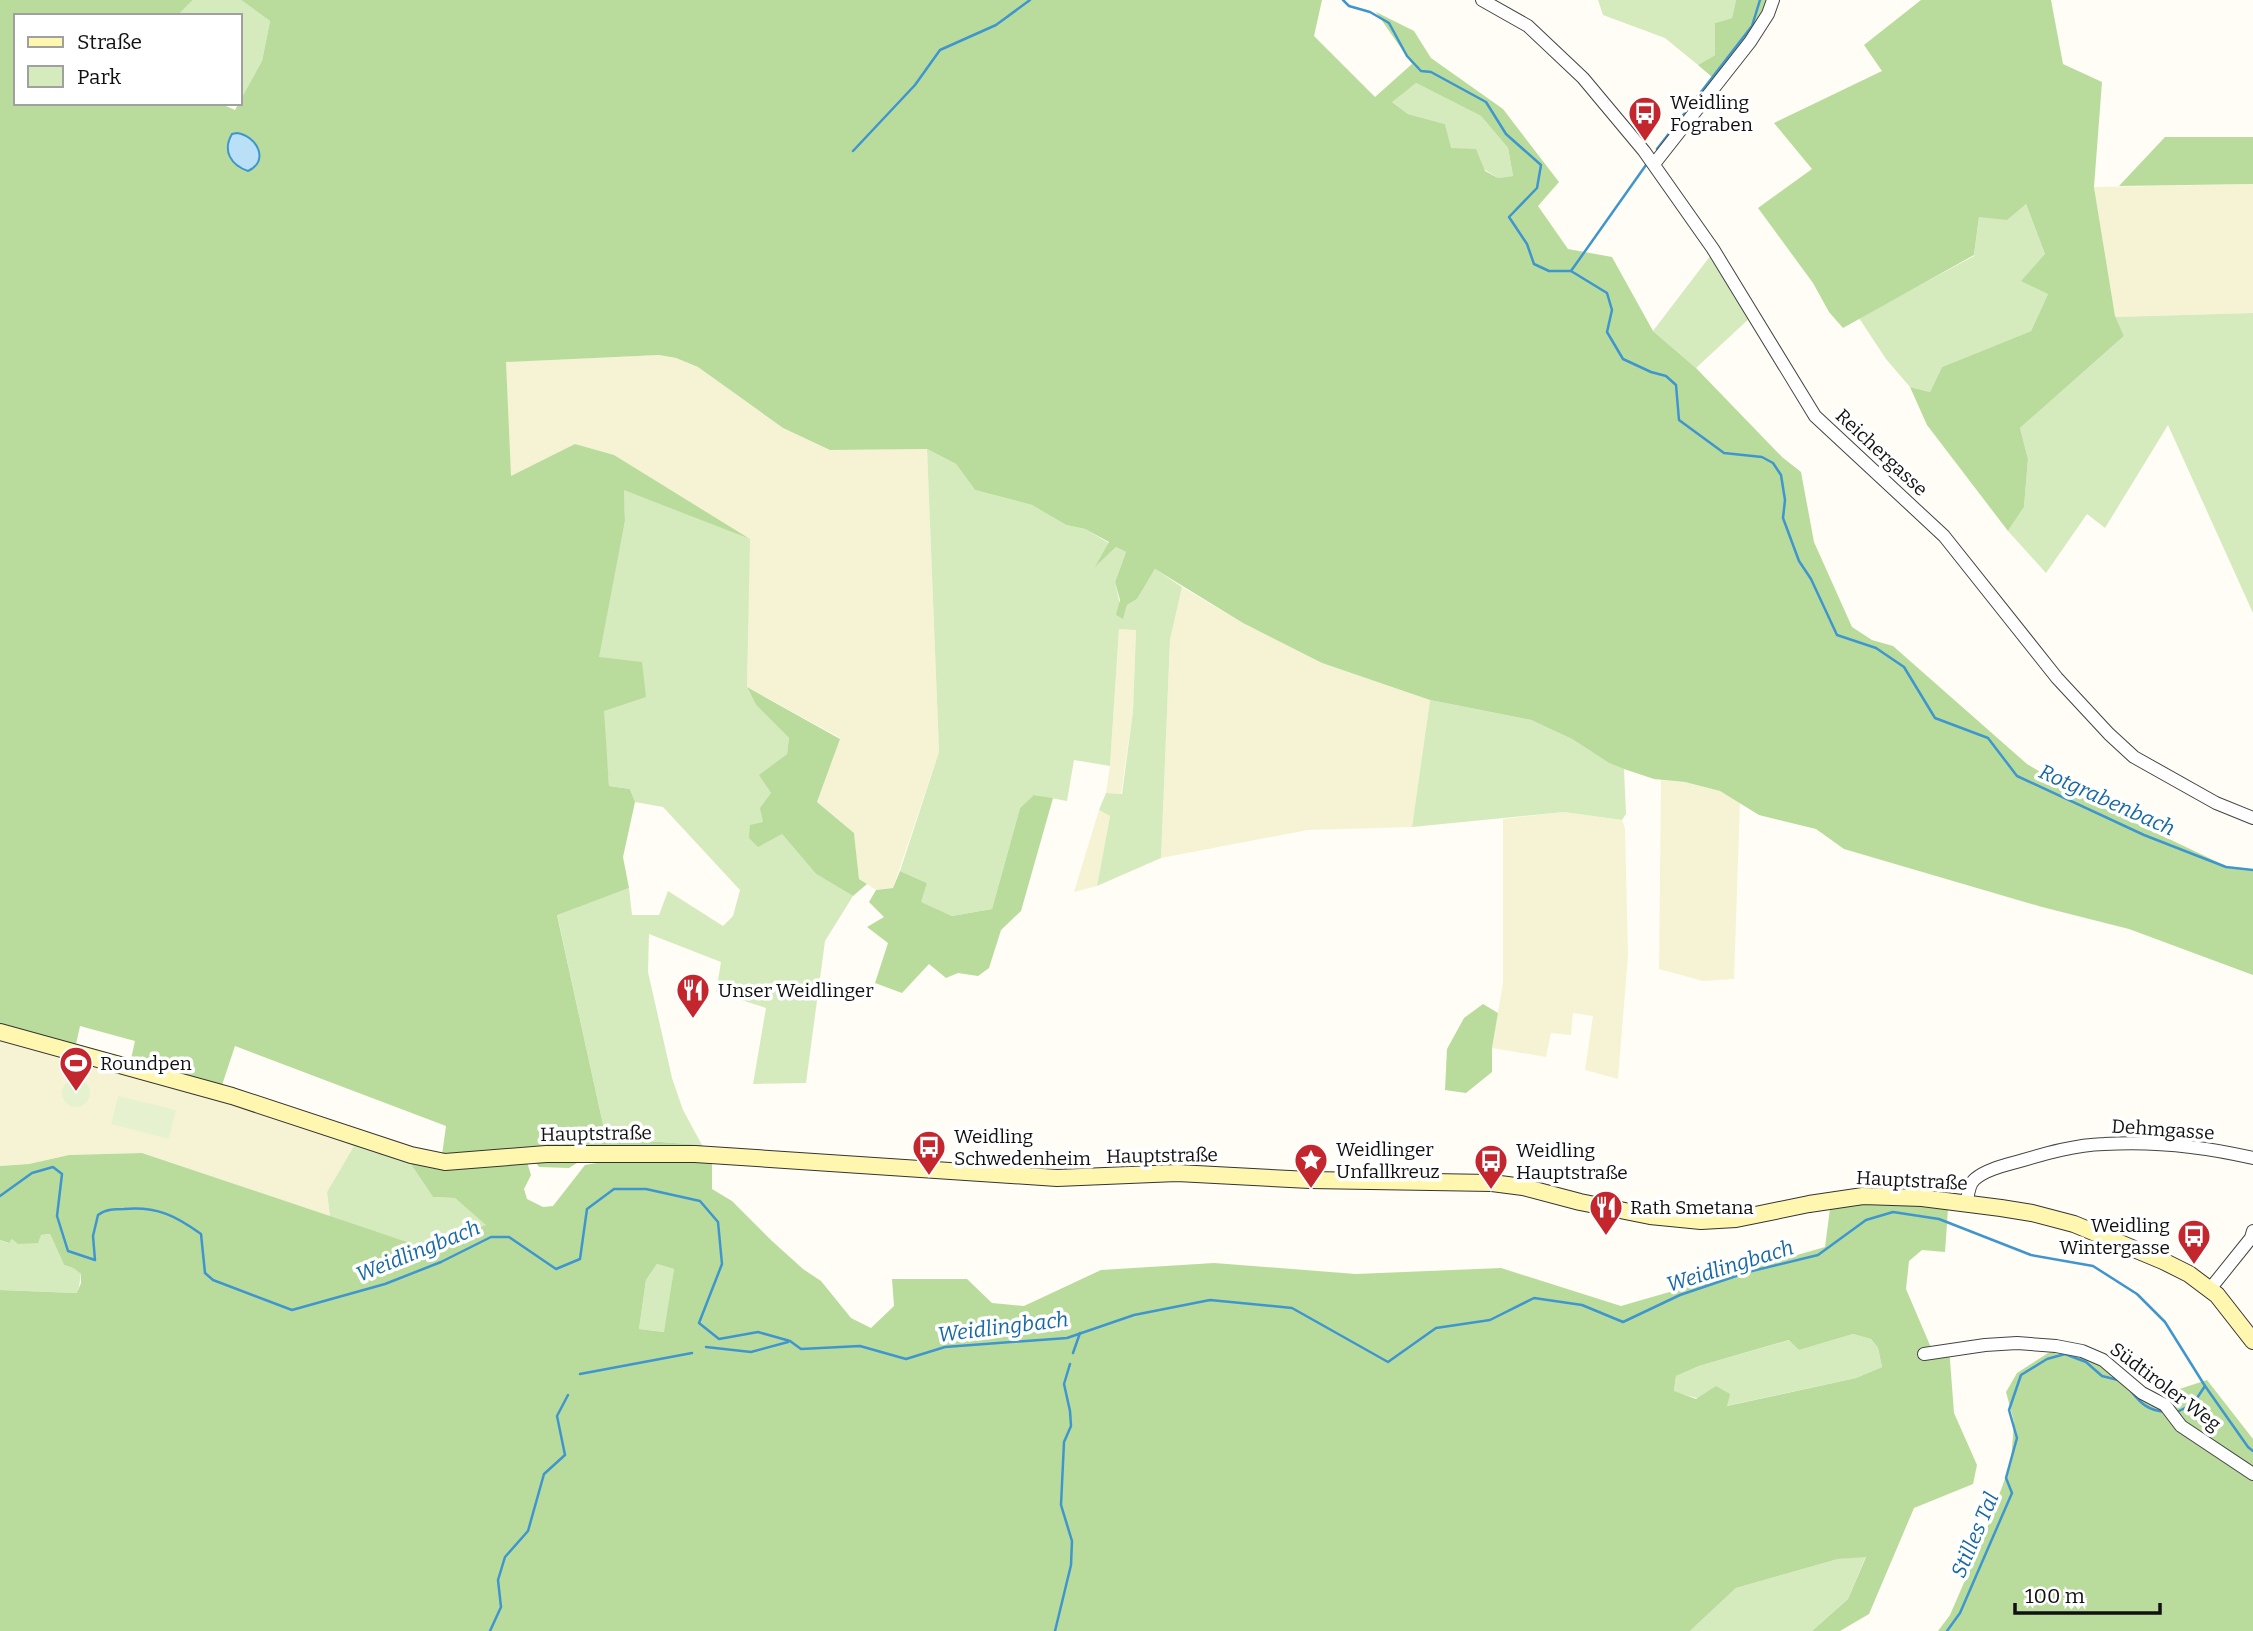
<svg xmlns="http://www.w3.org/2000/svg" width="2253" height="1631" font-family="Bitter,serif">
<rect width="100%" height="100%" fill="#fffdf5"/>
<g fill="#f6f3d4">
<path d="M2253,184V313L2115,317L2094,187Z"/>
<path d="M659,355L676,358L698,367L783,428L830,450L927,449L939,752L893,888L876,890L859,879L854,833L817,802L840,738L747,687L749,538L510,476L505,362Z"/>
<path d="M1182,587L1243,623L1322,663L1430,700L1412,827L1308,830L1161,858L1170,640Z"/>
<path d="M1119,629H1136L1133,711L1121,794L1106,793L1110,766Z"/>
<path d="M1661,780L1685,782L1720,791L1740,803L1734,979L1703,981L1659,969Z"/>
<path d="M1099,810L1110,816L1097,886L1074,892Z"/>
<path d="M1564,812L1622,820L1625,828L1628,956L1618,1079L1585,1070L1593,1016L1573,1013L1571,1035L1551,1033L1546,1057L1492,1048L1503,983V819Z"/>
<path d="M0,1038L220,1098L286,1120L354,1146L327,1192L330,1217L142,1153L69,1155L29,1164L0,1166Z"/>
</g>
<g fill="#d5ebbd">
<path d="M193,0H241L270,21L262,61L240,102V16H177Z"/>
<path d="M1598,0H1736L1732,18L1715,23V55L1698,65L1665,38L1603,15Z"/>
<path d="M1416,83L1481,116L1508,148L1513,176L1498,178L1450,148L1445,124L1408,114L1391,101Z"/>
<path d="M2026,204L2045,254L2048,294L2031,331L1942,367L1930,392L1910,387L1886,359L1859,318L1974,256L1979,217Z"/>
<path d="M1714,251L1753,315L1696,368L1653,331Z"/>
<path d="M2253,313V613L2168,425L2105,528L2087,514L2046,573L2008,531L2024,507L2028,459L2020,428L2124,336L2115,317Z"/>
<path d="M927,449L956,464L975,490L1032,505L1066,525L1085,529L1109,543L1097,565L1116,547L1126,552L1115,582L1123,618L1127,605L1137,599L1155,569L1182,587L1170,640L1161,858L1097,886L1110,816L1099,810L1106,793L1122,794L1133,711L1136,630L1119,629L1110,766L1074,760L1067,801L1035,795L1020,808L992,909L952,916L920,902L927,883L900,871L939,752Z"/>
<path d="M624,489L750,539L747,687L756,705L789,738L787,754L760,775L771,793L782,834L816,874L853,896L825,941L806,1083L753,1084L766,1008L716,992L721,962L649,934L648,972L672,1078L683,1110L702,1145L606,1138L557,914L629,888L632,915H659L668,891L723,926L733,916L740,890L663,807L635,802L630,789L609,786L598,657L625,521Z"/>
<path d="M1430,700L1531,720L1572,739L1609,763L1624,769L1626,814L1622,820L1564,812L1412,827Z"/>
<path d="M354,1146L410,1163L433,1197L455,1198L487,1225L468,1231L443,1247H422L330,1217L327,1192Z"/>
<path d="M50,1234L64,1265L73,1268L81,1274L78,1293L0,1290V1240L8,1243L12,1239Z"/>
<path d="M657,1264L674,1269L665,1332L639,1329L646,1280Z"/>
<path d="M1853,1334L1871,1339L1878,1348L1882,1367L1856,1378L1726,1406L1674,1392L1676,1376L1699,1366L1790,1340L1799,1350Z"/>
<path d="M1866,1556L1848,1599L1812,1631H1690L1736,1588L1838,1559Z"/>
</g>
<g fill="#b9dc9c" fill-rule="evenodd">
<path d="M0,0H193L177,16H16V103H219L235,110L262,61L270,21L241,0H1322L1314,36L1375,97L1412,64L1376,12L1414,31L1431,58L1503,109L1559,182L1538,206L1568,249L1612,257L1653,331L1696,368L1782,457L1801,472L1814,542L1852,627L1872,640L1893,646L2027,764L2089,801L2228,867L2253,871V975L2129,929L2042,907L1844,849L1816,829L1759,815L1720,791L1685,782L1654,779L1624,769L1609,763L1572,739L1531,720L1430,700L1322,663L1243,623L1155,569L1137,599L1127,605L1123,619L1116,615L1120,600L1115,582L1126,552L1116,547L1095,567L1109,542L1085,529L1066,525L1032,505L975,490L956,464L927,449L830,450L783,428L698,367L676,358L659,355L506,362L511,476L575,444L614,455L750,539L624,490L625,521L599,657L642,662L646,697L604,711L609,786L630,789L635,802L623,857L629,888L557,915L606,1138L702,1145L712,1162V1189L732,1201L772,1241L803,1269L821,1281L851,1318L871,1328L894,1306L892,1279H967L992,1303L1024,1306L1101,1270L1214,1263L1356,1274L1501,1268L1621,1306L1825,1247L1831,1201L1877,1196L1948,1209L1945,1252L1922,1250L1909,1261L1906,1289L1932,1350L1949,1347L1954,1413L1977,1465L1973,1484L1914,1508L1869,1614L1840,1631H1812L1848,1599L1866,1557L1838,1559L1736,1588L1690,1631H0V1290L77,1293L81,1283V1274L73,1268L64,1265L50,1234L41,1235L38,1243L18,1244L12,1239L9,1243L0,1240V1166L29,1164L69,1155L142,1153L422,1247H443L468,1231L486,1225L455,1198L433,1197L410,1163L354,1146L286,1120L220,1098H207L190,1090L0,1038ZM1416,83L1481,116L1508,148L1513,176L1498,178L1485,171L1476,149L1451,148L1445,124L1408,114L1392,102ZM80,1026L135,1041L131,1059L76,1044ZM235,1046L446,1126L442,1155L416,1150L222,1085ZM600,1159L597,1163L585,1165L553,1206L543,1207L527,1199L524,1189L531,1175L527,1162L534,1160L539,1167L569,1168L580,1161ZM657,1264L674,1269L664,1332L639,1329L646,1280ZM1853,1334L1871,1339L1878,1348L1882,1367L1856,1378L1727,1406L1730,1394L1716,1386L1696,1399L1674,1391L1676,1376L1699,1366L1789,1340L1799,1350Z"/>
<path d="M1736,0H1770L1719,83L1698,65L1715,55V23L1732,18Z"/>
<path d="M1921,0H2051L2063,64L2102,82L2094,187L2115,316L2124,336L2020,428L2028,459L2024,507L2008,531L1927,425L1910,387L1930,392L1942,367L2031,331L2048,294L2021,281L2045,254L2026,204L2007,220L1979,217L1974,255L1843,328L1829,312L1813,283L1758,208L1812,169L1774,123L1882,71L1864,45Z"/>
<path d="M2165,137H2253V184L2119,186Z"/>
<path d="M747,687L840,739L817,802L854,833L859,879L867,884L853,896L816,874L782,834L758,847L749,838L750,825L763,822L760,808L771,793L759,775L787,754L789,738L756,705Z"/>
<path d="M1034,795L1053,798L1021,911L1001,930L989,968L978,976L958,973L946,978L929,964L902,993L875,983L888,943L867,927L884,917L869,902L876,890L893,888L900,871L927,883L921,902L952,916L992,909L1020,808Z"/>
<path d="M1483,1004L1498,1013L1492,1048V1072L1466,1093L1445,1090L1447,1049L1464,1018Z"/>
<path d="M2068,1348L2104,1362L2155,1397L2207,1380L2253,1439V1631H1938L1950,1615L1985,1534L2011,1462L2014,1422L2006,1392L2017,1373L2048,1353Z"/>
</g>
<g fill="#e6f2cf">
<circle cx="76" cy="1093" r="14"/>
<path d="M118,1096L176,1110L169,1139L111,1124Z"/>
</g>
<path fill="#b9e0f7" stroke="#3f96cf" stroke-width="2" d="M237,133C257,136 270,161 248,171C231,165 222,151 232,134Z"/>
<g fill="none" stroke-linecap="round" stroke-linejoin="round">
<g stroke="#3f96cf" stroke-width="2.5">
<path d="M1343,0L1349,6L1370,12L1389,23L1407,56L1421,71L1431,72L1486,102L1506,134L1541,165L1537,188L1509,217L1527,244L1534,264L1549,271H1571L1607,293L1612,310L1607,332L1623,359L1651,372L1666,376L1676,385L1679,420L1724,453L1762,457L1773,463L1781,475L1785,500L1783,518L1799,561L1811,579L1837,635L1876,648L1904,667L1935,718L1988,738L2017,776L2144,835L2226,867L2253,870"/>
<path d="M1657,149L1752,26L1760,0"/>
<path d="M853,151L915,85L940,50L996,25L1030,0"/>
<path d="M1571,271L1646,165"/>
<path d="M0,1196L32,1173L53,1167L62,1174L57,1216L68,1251L95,1260L93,1236L98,1215C106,1209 115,1209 124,1209C157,1206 176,1216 201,1234L205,1273L213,1280L292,1310L385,1284L441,1262L491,1237H509L556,1269L580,1259L587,1209L614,1189H646L700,1201L718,1222L722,1264L699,1323L719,1339L758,1332L790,1341L801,1349L860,1346L906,1359L945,1347L1067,1338L1134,1315L1210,1300L1292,1308L1388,1362L1436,1328L1490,1320L1534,1298L1582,1305L1623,1322L1680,1295L1748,1272L1818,1255L1866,1220L1893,1212L1939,1219L2031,1255L2093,1266L2137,1294L2165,1322L2205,1386L2248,1447L2253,1451"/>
<path d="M706,1347L751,1352L788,1342"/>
<path d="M1073,1353L1080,1333"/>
<path d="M580,1374L692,1353"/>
<path d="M2131,1391C2141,1404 2148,1410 2165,1412"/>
<path d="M2175,1413L2193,1404L2205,1386"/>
<path d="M490,1631L501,1607L498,1580L505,1557L528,1531L544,1474L565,1455L557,1416L568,1395"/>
<path d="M1055,1631L1071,1565L1072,1541L1061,1505L1064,1442L1071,1426L1070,1411L1064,1384L1070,1364"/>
<path d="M1947,1631L1960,1613L2012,1493L2006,1478L2017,1438L2009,1410L2021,1375L2047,1359L2065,1354L2086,1362L2102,1376L2118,1380"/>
</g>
<defs>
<g id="minor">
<path d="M1482,0L1528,26L1583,78L1644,151L1713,249L1815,416L1944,536L2057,678L2109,734L2134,757L2216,803L2253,818"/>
<path d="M1654,164L1750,42L1768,14L1773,0"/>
<path d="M1967,1203C1968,1195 1968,1185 1975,1179C1987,1169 2006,1165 2020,1161C2047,1153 2075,1145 2104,1144C2153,1141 2206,1147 2253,1158"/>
<path d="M2210,1289L2251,1238L2253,1231"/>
<path d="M1924,1354L1985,1345L2017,1343L2056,1346L2082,1351L2103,1360L2142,1393L2165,1405L2181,1426L2253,1474"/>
</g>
<path id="secondary" d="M0,1032L232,1096L411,1155L445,1162L546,1154H695L1057,1178L1177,1173L1310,1180L1492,1183L1523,1187L1580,1202L1650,1216L1701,1221L1736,1219L1809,1204L1863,1196L1922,1198L2001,1208L2032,1213L2074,1224L2163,1261L2189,1274L2217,1295L2253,1341"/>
</defs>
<use href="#minor" stroke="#444" stroke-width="14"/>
<use href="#secondary" stroke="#333" stroke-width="18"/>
<use href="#minor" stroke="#fff" stroke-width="12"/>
<use href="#secondary" stroke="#fff6b0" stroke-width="16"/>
</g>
<defs>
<symbol id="bus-pin" viewBox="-11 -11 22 30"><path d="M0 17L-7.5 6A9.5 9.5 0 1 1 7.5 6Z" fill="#c4262e" stroke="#fff"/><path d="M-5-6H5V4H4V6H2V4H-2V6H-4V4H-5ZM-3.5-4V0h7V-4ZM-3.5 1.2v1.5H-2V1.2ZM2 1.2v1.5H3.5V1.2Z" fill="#fff"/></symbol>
<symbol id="restaurant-pin" viewBox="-11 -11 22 30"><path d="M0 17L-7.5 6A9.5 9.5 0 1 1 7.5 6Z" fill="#c4262e" stroke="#fff"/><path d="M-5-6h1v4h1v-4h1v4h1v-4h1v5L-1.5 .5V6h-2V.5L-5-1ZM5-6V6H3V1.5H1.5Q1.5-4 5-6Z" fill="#fff"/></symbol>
<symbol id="stadium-pin" viewBox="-11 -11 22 30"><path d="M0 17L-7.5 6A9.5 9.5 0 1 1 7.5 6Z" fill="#c4262e" stroke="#fff"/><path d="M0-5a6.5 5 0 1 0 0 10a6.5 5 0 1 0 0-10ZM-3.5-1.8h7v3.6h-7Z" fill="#fff"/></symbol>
<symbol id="sight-pin" viewBox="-11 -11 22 30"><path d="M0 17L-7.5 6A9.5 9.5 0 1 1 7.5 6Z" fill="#c4262e" stroke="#fff"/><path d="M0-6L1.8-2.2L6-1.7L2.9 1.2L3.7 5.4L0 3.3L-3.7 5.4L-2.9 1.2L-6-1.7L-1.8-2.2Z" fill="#fff"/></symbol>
</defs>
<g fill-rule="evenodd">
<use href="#bus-pin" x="1626" y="94" width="38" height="52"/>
<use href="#restaurant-pin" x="674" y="971" width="38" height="52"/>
<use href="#stadium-pin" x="57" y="1044" width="38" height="52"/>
<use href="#bus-pin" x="910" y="1128" width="38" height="52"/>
<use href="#sight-pin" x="1292" y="1141" width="38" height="52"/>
<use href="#bus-pin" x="1472" y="1142" width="38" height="52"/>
<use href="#restaurant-pin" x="1587" y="1188" width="38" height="52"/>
<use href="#bus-pin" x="2175" y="1217" width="38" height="52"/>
</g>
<g text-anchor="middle" stroke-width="7" stroke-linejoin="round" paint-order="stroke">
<g font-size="19" fill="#111" stroke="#fff" text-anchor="start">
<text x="1670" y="109">Weidling<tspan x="1670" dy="22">Fograben</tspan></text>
<text x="718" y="997">Unser Weidlinger</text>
<text x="100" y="1070">Roundpen</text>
<text x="954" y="1143">Weidling<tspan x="954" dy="22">Schwedenheim</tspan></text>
<text x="1336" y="1156">Weidlinger<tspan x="1336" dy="22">Unfallkreuz</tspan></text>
<text x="1516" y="1157">Weidling<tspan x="1516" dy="22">Hauptstraße</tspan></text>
<text x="1630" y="1214">Rath Smetana</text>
<text x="2170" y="1232" text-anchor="end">Weidling<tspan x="2170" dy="22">Wintergasse</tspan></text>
</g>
<g font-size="19" fill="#111" stroke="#fff">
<text transform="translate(1882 452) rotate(43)" y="7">Reichergasse</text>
<text transform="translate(2163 1129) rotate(4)" y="7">Dehmgasse</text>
<text transform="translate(596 1133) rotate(-1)" y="7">Hauptstraße</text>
<text transform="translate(1162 1155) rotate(-1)" y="7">Hauptstraße</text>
<text transform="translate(1912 1180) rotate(3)" y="7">Hauptstraße</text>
<text transform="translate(2166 1386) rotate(37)" y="7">Südtiroler Weg</text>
</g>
<g font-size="21" font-style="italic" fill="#1768a6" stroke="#fff">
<text transform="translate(2107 800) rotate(24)" y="7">Rotgrabenbach</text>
<text transform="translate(418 1251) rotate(-22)" y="7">Weidlingbach</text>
<text transform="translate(1730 1266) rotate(-17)" y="7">Weidlingbach</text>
<text transform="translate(1003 1327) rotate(-7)" y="7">Weidlingbach</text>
<text transform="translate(1975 1535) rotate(-67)" y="7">Stilles Tal</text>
</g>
</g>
<rect x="14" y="14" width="228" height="91" fill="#ffffff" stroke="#a0a0a0" stroke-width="2"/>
<rect x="28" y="37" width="35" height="10" fill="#fff6b0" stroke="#a0a0a0" stroke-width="2"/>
<text x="77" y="49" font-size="21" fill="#111111">Straße</text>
<rect x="28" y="66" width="35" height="21" fill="#d5ebbd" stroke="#a0a0a0" stroke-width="2"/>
<text x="77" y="84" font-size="21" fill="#111111">Park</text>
<path d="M2015 1603v10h145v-10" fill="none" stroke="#111111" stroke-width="3.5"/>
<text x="2025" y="1603" font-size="21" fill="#111111" stroke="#ffffff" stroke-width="5" paint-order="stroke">100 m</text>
</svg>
